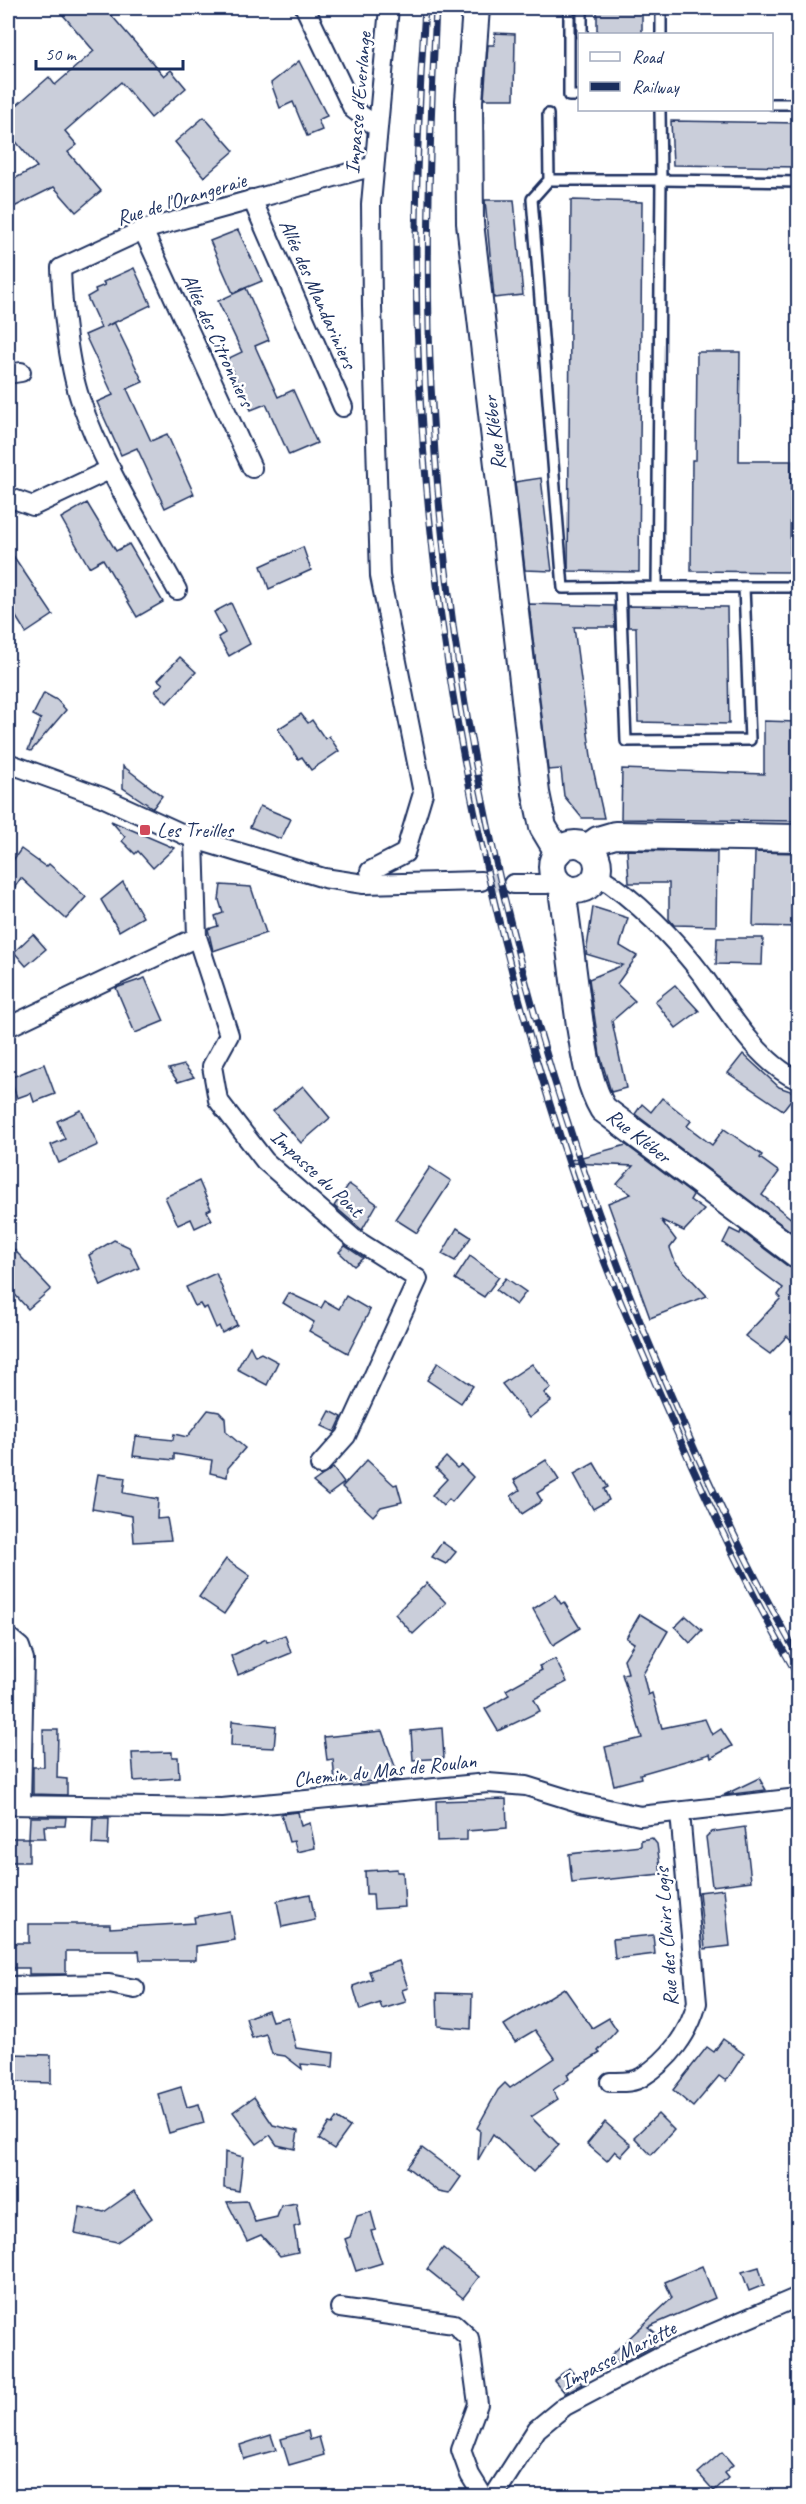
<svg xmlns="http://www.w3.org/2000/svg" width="806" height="2504" font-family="Caveat,sans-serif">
<rect width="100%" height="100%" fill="#fff"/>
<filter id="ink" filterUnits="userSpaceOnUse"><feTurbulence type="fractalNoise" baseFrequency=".0167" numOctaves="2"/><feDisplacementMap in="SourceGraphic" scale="12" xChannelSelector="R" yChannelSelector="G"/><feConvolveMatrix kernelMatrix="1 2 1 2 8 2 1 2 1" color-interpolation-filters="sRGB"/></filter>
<g filter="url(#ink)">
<g fill="#caceda" stroke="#1b2f5e" stroke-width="1.5">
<path d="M57,8H105L164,76L171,70L186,88L151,118L121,82L65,131L77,145L68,152L101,191L76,212L54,187L8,210V182L37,167L8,132V113L49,77L55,85L94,51Z"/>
<rect x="597" y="8" width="45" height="26"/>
<path d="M495,33L515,34L514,99H484L488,45H494Z"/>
<path d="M299,61L327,116L318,120L322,130L307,136L293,102L280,108L271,83Z"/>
<path d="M204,117L234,151L204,177L175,142Z"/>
<path d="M671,121L798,123V167L673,165Z"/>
<path d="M485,200H514L523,295L494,298Z"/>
<path d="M571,200L642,202L639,572L568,571Z"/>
<path d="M238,230L262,281L233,293L210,241Z"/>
<path d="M134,268L151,305L105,327L114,322L143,382L127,389L151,441L167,434L194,494L165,508L137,448L121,455L97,402L113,395L85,335L101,328L87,297L96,292L95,289L105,285L103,282Z"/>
<path d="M246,288L269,340L255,346L278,397L293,390L317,443L289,455L266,404L251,410L227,359L242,352L218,301Z"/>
<path d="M697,352H740L739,461H791L790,572L691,571L692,460H696Z"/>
<path d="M541,478L551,563L552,571L525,570L515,482Z"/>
<path d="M87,503L116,551L129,544L163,602L137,617L103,559L89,567L61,518Z"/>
<path d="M303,547L311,570L269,589L261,566Z"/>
<path d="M8,548L53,615L26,633L8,604Z"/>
<path d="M231,603L250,644L229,656L218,637L225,633L214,612Z"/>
<path d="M529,604L614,606L615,627H574L592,764L604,818H582L564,796L561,769L548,770Z"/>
<path d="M628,606L727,607L729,724L638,722L636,627H628Z"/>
<path d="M180,657L196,672L167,703L155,691L163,684L158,680Z"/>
<path d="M44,693L57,700L66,710L31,751L28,750L41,719L33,715Z"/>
<path d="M301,714L308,723L312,720L325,739L329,736L339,751L311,770L302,757L298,759L278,729Z"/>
<path d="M764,721L797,722L798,821L621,819L622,769L764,774Z"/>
<path d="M123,766L162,796L153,808L123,788Z"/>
<path d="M260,806L291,819L281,839L250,827Z"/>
<path d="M111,821L174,848L153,868L138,851L135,854L122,841L125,837Z"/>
<path d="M21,849L46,867L49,864L86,897L66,919L21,878L8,897V867Z"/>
<path d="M627,850L717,852L716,926L674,925L669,919V883H629Z"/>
<path d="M755,852L798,853V927L753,926Z"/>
<path d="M123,882L143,917L119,931L101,900Z"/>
<path d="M221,885L251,887L266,933L213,951L208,929L218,926L215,916L223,913L219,900Z"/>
<path d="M593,907L628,918L620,946L637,956L617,984L635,1001L612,1021L626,1088L611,1092L600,1055L589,979L623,965L586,954Z"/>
<path d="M33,934L46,949L26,966L14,952Z"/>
<path d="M717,938H763L762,965L716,964Z"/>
<path d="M145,978L164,1021L135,1033L116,988Z"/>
<path d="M675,985L699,1011L676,1028L655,1001Z"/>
<path d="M743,1054L779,1087L796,1093L783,1110L728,1073Z"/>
<path d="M44,1064L55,1094L34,1102L31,1093L17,1098L10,1078Z"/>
<path d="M184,1065L194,1077L178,1082L169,1069Z"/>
<path d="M303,1086L330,1118L301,1143L273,1111Z"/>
<path d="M662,1098L691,1121L687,1126L712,1145L724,1129L762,1155L760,1158L779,1172L762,1195L798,1224V1237L635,1114L642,1104L651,1112Z"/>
<path d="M81,1110L98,1145L59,1163L51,1145L65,1139L57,1121Z"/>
<path d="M626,1145L693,1195L690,1200L704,1210L684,1231L661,1220L676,1240L670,1248L675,1262L707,1296L650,1318L608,1203L631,1194L617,1184L633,1166L572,1163L571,1160Z"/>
<path d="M430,1167L451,1181L417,1233L395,1219Z"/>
<path d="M199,1181L211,1209L207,1211L212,1220L195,1228L191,1219L178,1225L165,1197Z"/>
<path d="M349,1184L377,1204L362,1230L334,1206Z"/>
<path d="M457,1228L471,1237L455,1261L442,1254Z"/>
<path d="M730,1229L740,1234L741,1231L789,1267L798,1270V1346L787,1336L770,1354L745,1336L781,1298L778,1295L783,1288L723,1243Z"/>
<path d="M114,1240L129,1247L139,1268L101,1286L89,1255Z"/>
<path d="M8,1243L51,1289L28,1309L8,1287Z"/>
<path d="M345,1246L363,1258L354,1266L339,1252Z"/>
<path d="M470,1256L499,1277L484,1297L455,1279Z"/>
<path d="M216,1273L237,1325L222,1333L219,1326L216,1328L207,1307L203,1309L200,1304L195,1306L186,1287Z"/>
<path d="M506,1278L526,1292L516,1305L496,1290Z"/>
<path d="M289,1293L321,1308L325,1301L339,1309L346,1296L370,1310L348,1353L309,1331L314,1322L283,1303Z"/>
<path d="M250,1346L255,1356L261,1353L278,1362L267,1385L237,1369Z"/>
<path d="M438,1362L473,1386L461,1403L427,1380Z"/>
<path d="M532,1364L551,1388L544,1393L551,1401L529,1418L502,1384Z"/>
<path d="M208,1410L219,1412L225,1418L226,1432L245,1448L228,1468L227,1477L210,1473L212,1460L174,1454V1460L133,1456L136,1436L173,1440L174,1434L187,1437Z"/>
<path d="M330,1411L342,1417L335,1432L322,1426Z"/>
<path d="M446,1457L457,1468L461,1465L473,1477L452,1502L449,1499L443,1506L432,1495L447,1479L436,1468Z"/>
<path d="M367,1460L394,1485L397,1484L402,1502L381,1507L373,1516L342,1487Z"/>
<path d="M546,1460L559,1480L537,1493L542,1501L522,1514L511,1496L520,1490L514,1480Z"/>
<path d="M594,1463L608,1487L604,1489L609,1500L593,1509L574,1474Z"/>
<path d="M333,1468L344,1483L328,1495L313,1482Z"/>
<path d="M98,1474L125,1478L123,1493L158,1499L157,1519L167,1518L171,1540L134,1542L132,1516L92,1509Z"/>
<path d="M442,1542L456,1552L446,1564L432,1557Z"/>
<path d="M226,1559L250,1576L224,1614L199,1597Z"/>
<path d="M427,1583L446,1603L413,1634L395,1614Z"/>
<path d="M555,1595L561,1604L564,1602L580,1628L553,1645L533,1609Z"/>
<path d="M640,1614L668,1631L643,1674L648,1695L652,1693L662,1728L705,1719L712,1735L721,1729L732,1746L711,1758L710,1754L640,1774L641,1778L614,1785L605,1747L642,1738L622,1674L628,1673L624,1659L634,1643L626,1638Z"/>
<path d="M686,1616L702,1630L690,1643L675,1627Z"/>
<path d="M285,1635L291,1653L238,1675L231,1656L266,1639L267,1642Z"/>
<path d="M555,1659L567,1682L534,1699L540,1711L498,1731L485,1709L509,1695L506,1690L542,1670L539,1666Z"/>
<path d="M232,1721L276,1726L274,1748L231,1746Z"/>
<path d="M442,1728L444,1758L413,1760L411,1731Z"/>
<path d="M43,1730H58L57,1778L67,1779V1795L33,1794V1767H44Z"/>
<path d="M382,1731L400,1780L335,1783L333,1759L327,1760L324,1737Z"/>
<path d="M172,1752V1757H178L179,1778L134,1781L132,1753Z"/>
<path d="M759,1778L766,1790L724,1795Z"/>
<path d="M506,1799L507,1828L467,1831V1840L437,1841L436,1801Z"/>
<path d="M298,1812L301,1826L310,1823L315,1848L297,1852L294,1841L289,1842L281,1814Z"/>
<path d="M30,1817H66L65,1826H44L45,1838H29Z"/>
<path d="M93,1818H109L108,1845L92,1844Z"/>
<path d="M745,1827L751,1881L712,1886L706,1837L711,1832Z"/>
<rect x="8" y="1838" width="21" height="24"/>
<path d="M652,1838L657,1844L661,1874L572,1883L569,1854L641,1846V1840Z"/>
<path d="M397,1869V1872H403L405,1907L374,1909L373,1894H366L365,1871Z"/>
<path d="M724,1889L730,1946L705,1949L699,1892Z"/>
<path d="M310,1894L315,1920L282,1927L277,1901Z"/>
<path d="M230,1911L235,1940L196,1946V1960H140L139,1951H66V1974H29V1968H8V1943H29V1924H110V1928L195,1923L194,1917Z"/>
<path d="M653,1935L655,1954L615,1959L613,1939Z"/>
<path d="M399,1961L408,1988L402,1990L406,2002L382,2009L380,2003L360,2010L353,1986L372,1979L369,1971Z"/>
<path d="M564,1988L592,2028L609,2018L617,2030L598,2051L600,2053L567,2074L569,2079L553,2090L558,2099L531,2117L559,2145L533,2172L493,2134L478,2160L480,2130L477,2128L498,2090L505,2083L510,2088L555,2058L535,2030L515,2042L504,2025Z"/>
<path d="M437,1993L472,1994L471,2029L438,2026Z"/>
<path d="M268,2010L272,2021L288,2017L296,2048L334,2053L333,2067L301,2064L302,2069L285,2056L272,2054L266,2034L252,2038L246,2018Z"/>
<path d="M723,2039L744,2054L726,2081L719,2076L693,2107L673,2090L707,2047L714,2052Z"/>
<path d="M11,2054L51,2055V2083L11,2082Z"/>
<path d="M181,2087L187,2107L199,2104L204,2123L169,2133L158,2094Z"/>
<path d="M254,2097L273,2125L298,2131L295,2149L277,2145L270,2135L257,2144L233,2112Z"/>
<path d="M658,2114L674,2130L651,2155L634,2137Z"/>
<path d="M336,2118L350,2127L334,2149L319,2139L329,2123L332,2124Z"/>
<path d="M605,2122L631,2145L621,2156L615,2151L607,2161L587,2144Z"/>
<path d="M422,2148L461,2177L449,2194L439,2192L407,2167Z"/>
<path d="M225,2152L243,2157L239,2191L224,2188Z"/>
<path d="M134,2191L152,2218L117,2242L75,2233L80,2207L104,2212Z"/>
<path d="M247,2201L255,2222L277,2217L281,2206L296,2203L300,2225L294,2227L298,2252L280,2256L261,2235L247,2241L227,2202Z"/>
<path d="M371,2212L376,2230L371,2231L382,2263L356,2271L345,2239L350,2237L357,2216Z"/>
<path d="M443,2248L479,2277L463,2298L427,2269Z"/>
<path d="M702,2266L715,2298L648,2327L661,2337L652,2347L620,2364L611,2355L672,2298L665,2282Z"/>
<path d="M759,2267L764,2285L749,2291L742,2272Z"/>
<path d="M569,2368L582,2384L565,2393L554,2380Z"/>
<path d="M308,2431L310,2440L319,2437L324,2455L289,2465L281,2439Z"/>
<path d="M271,2435L276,2450L244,2459L240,2445Z"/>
<path d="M722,2452L733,2465L724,2473L728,2478L714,2491L698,2473Z"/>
</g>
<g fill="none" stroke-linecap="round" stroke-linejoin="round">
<path stroke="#d1d5df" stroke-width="18" stroke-dasharray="18 9" stroke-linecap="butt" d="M481,881L513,884"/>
<defs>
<g id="lane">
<path d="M569,8V96H580"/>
<path d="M582,8V34"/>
<path d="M661,34V8"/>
<path d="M772,104H798"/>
<path d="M660,110L661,180L798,182"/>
<path d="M548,114L549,180H661L657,587L563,588L532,199L549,180"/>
<path d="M620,587L626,741L750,740L744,587"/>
<path d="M657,587H798"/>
</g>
<g id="street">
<path d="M305,8L353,109L377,127"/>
<path d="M252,199L343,407"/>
<path d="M143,230L252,468"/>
<path d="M8,374L21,372"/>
<path d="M8,497L33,506L111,469"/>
<path d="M177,590C143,528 103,466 80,399C68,363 62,305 61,268L143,230L374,166"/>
<path d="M8,763L102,797L194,839L324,878L364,884L481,881"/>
<path d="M194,839L197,937L229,1035L212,1066L218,1100L265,1161L353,1238L418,1279L346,1436L320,1465"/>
<path d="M370,871L405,853L423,793L380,576L372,307L371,204L389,8"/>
<path d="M597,875C635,898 676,940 703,976C728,1011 758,1062 798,1080"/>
<path d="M513,884H547L556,880"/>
<path d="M8,1027L197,937"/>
<path d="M8,1637L20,1647L24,1659L21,1805"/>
<path d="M8,1805L222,1808L488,1783L526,1786L581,1803L640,1816L798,1798"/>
<path d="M8,1986L109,1984L135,1989"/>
<path d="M610,2082C621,2082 633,2083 642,2077C669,2060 689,2034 697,2003L680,1813"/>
<path d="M340,2308L454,2324L469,2338L478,2404L461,2450L470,2475L483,2496"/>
<path d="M494,2496L537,2429L565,2406L660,2356L798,2297"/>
</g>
<g id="secondary">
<path d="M476,8L469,101L470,223L536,793L543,827L558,852"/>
<circle cx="575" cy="867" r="23"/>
<path d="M587,848L598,840L615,835L798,838"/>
<path d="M565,888L563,897C569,939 574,982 580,1025C585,1055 588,1083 603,1109L798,1255"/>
</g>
</defs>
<use href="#lane" stroke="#1b2f5e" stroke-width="14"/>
<use href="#street" stroke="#1b2f5e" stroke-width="22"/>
<use href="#secondary" stroke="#1b2f5e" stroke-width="30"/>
<use href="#lane" stroke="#fff" stroke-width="9"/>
<use href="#street" stroke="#fff" stroke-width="18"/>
<use href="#secondary" stroke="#fff" stroke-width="26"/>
<defs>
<g id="rail">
<path d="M425,8C420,86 416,164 416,243C415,562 473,882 576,1184C599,1253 628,1320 657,1387C700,1486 744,1583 798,1676"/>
<path d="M436,8C430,134 425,259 431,386C447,730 531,1070 667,1386C706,1478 748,1569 798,1656"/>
</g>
</defs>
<use href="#rail" stroke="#1b2f5e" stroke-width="7"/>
<use href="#rail" stroke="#fff" stroke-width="4.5" stroke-dasharray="14" stroke-linecap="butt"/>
</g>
</g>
<rect fill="#d1495b" stroke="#fff" stroke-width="2" x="139" y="824" width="12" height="12" rx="3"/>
<g text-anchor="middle" stroke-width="5" stroke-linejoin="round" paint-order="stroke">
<g font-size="21" fill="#1b2f5e" stroke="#fff">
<text transform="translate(358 103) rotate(-85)" y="7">Impasse d'Everlange</text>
<text transform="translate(181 199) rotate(-17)" y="7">Rue de l'Orangeraie</text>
<text transform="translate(318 294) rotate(66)" y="7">Allée des Mandariniers</text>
<text transform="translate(218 340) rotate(65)" y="7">Allée des Citronniers</text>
<text transform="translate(494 433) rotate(-97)" y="7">Rue Kléber</text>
<text transform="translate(639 1136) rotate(38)" y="7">Rue Kléber</text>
<text transform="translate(317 1173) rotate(43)" y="7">Impasse du Pont</text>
<text transform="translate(385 1770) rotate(-6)" y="7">Chemin du Mas de Roulan</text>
<text transform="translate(666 1937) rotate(-94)" y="7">Rue des Clairs Logis</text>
<text transform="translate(618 2355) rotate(-27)" y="7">Impasse Mariette</text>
</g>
<g font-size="21" fill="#1b2f5e" stroke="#fff" text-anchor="start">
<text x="157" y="837">Les Treilles</text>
</g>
</g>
<rect width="806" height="2504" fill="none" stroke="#fff" stroke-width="30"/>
<rect x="15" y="15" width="776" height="2474" fill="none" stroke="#1b2f5e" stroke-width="2" filter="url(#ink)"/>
<rect x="578" y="33" width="195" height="78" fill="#ffffff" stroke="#a4acbf" stroke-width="1.5"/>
<rect x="590" y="52" width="30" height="9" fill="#ffffff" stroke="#a4acbf" stroke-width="1.5"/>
<text x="632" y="63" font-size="18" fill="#1b2f5e">Road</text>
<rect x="590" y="82" width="30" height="9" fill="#1b2f5e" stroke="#a4acbf" stroke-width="1.5"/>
<text x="632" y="93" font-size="18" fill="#1b2f5e">Railway</text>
<path d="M36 60v9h147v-9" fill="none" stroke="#1b2f5e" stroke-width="3"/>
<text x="45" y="60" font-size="18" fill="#1b2f5e" stroke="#ffffff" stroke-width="4.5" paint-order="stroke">50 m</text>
</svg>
